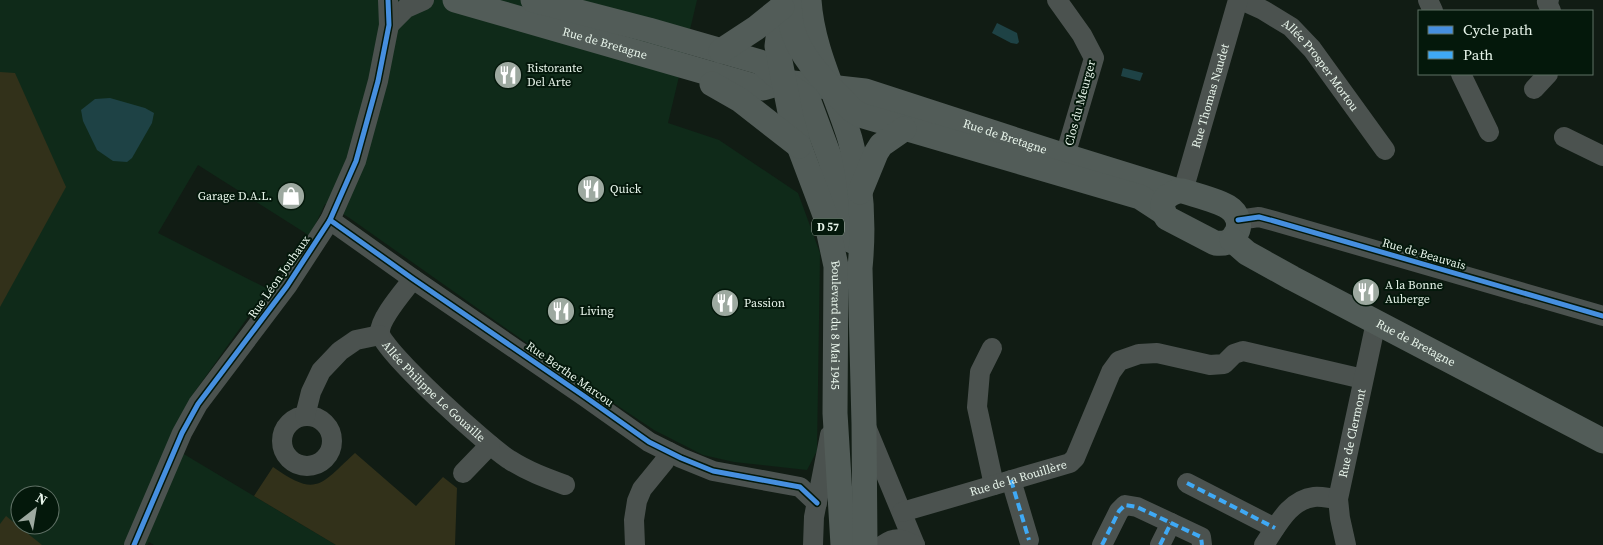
<svg xmlns="http://www.w3.org/2000/svg" width="1603" height="545" font-family="'Source Serif 4',serif">
<rect width="100%" height="100%" fill="#111c14"/>
<path fill="#0f2a19" fill-rule="evenodd" d="M0,0H697L668,123L719,140L798,193L820,253L817,451L807,470L734,462L703,455L654,430L585,384L348,217L325,204L310,236L198,165L158,233L268,289L191,397L167,444L336,545H154L149,542L147,545H0ZM20,495H50V525H20Z"/>
<g fill="#32311a">
<path d="M0,72L15,73L66,187L0,307Z"/>
<path d="M355,453L416,506L443,477L457,488L455,545H336L254,496L273,467C317,498 320,485 355,453Z"/>
<path d="M6,516L42,545H0V524Z"/>
</g>
<g fill="#1e4245">
<path d="M997,23L1017,33L1019,42L1017,44L1011,43L992,33Z"/>
<path d="M1123,68L1143,73L1140,81L1121,76Z"/>
<path d="M110,98L145,108L154,113L152,123L132,158L127,162L113,161L97,150L83,121L81,110L95,99Z"/>
</g>
<g fill="none" stroke-linecap="round" stroke-linejoin="round">
<g stroke="#4b524f" stroke-width="20">
<path d="M1057,0L1082,35L1094,58L1065,156"/>
<path id="s1" d="M1241,0L1263,10L1291,27L1312,49L1385,150"/>
<path d="M1428,0L1433,11"/>
<path d="M1549,0L1547,2L1551,11"/>
<path d="M389,25L406,8L424,0"/>
<path d="M1461,74L1489,132"/>
<path d="M1534,89L1548,74"/>
<path d="M1564,137L1603,156"/>
<path id="s2" d="M1183,191L1238,0"/>
<path d="M330,220L413,279L584,396L649,442L681,458L713,471L800,487L817,503"/>
<path d="M1238,220L1259,217L1274,221L1603,316"/>
<path id="s3" d="M413,279C404,291 379,319 380,333C382,351 490,448 510,460C527,471 546,478 565,485"/>
<path d="M992,348L980,372L977,407L994,485"/>
<circle cx="307" cy="441" r="25"/>
<path d="M305,416L311,392L321,371L340,351L356,340L380,335"/>
<path d="M867,429L915,545"/>
<path d="M463,473L490,445"/>
<path d="M1011,480L1029,540"/>
<path d="M1187,483L1275,528"/>
<path id="s4" d="M902,512L1070,463L1075,458L1111,372L1119,361L1139,354L1157,353L1210,365L1224,364L1234,354L1243,351L1363,379"/>
<path d="M134,545L182,433L198,404L287,286L330,220L356,161L378,81L389,25L388,0"/>
<path d="M635,545L634,520L637,501L642,489L664,462L669,452"/>
<path d="M813,545L814,517L830,435"/>
<path d="M883,545C896,536 902,539 915,545"/>
<path d="M1102,545L1119,511L1125,505L1137,507L1201,537L1202,545"/>
<path d="M1160,545L1171,523"/>
<path d="M1264,545C1277,526 1289,500 1314,497C1322,496 1331,499 1338,499"/>
<path id="s5" d="M1346,545L1340,518L1338,499L1376,322"/>
</g>
<g stroke="#525c58" stroke-width="25">
<path id="s6" d="M455,0L757,87L763,88L784,82L865,91L1065,156L1178,191"/>
<path d="M533,0L649,30L760,62L784,82L808,99L831,161L852,241"/>
<path id="s7" d="M784,0L782,7L777,46L791,117L799,146L825,215L836,266L835,413L843,545"/>
<path d="M809,0C812,49 836,93 850,139C862,181 864,226 860,268L864,424L865,545"/>
<path d="M789,4C790,12 790,20 792,28C801,61 830,86 852,110L860,115L1140,197L1163,212"/>
<path d="M721,51L756,28L782,7"/>
<path d="M712,84L740,100L799,146"/>
<path d="M1178,191H1183C1195,195 1219,201 1228,207C1238,213 1242,226 1235,235C1230,243 1224,244 1215,243L1167,218C1158,204 1164,196 1178,191Z"/>
<path d="M860,192L876,153L881,145L904,129"/>
<path id="s8" d="M1232,240L1247,253L1292,278L1603,441"/>
</g>
<g stroke="#3fa9f5" stroke-width="4" stroke-dasharray="8 4" stroke-linecap="butt">
<path d="M1011,480L1029,540"/>
<path d="M1187,483L1275,528"/>
<path d="M1102,545L1119,511L1125,505L1137,507L1201,537L1202,545"/>
<path d="M1160,545L1171,523"/>
</g>
<defs>
<g id="cycleway">
<path d="M330,220L413,279L584,396L649,442L681,458L713,471L800,487L817,503"/>
<path d="M1238,220L1259,217L1274,221L1603,316"/>
<path d="M134,545L182,433L198,404L287,286L330,220L356,161L378,81L389,25L388,0"/>
</g>
</defs>
<use href="#cycleway" stroke="#04180b" stroke-width="8"/>
<use href="#cycleway" stroke="#468fdf" stroke-width="5"/>
</g>
<defs>
<symbol id="restaurant-disc" viewBox="-11 -11 22 22"><circle r="9.5" fill="#9da9a0" stroke="#04180b"/><path d="M-5-6h1v4h1v-4h1v4h1v-4h1v5L-1.5 .5V6h-2V.5L-5-1ZM5-6V6H3V1.5H1.5Q1.5-4 5-6Z" fill="#fff"/></symbol>
<symbol id="shop-disc" viewBox="-11 -11 22 22"><circle r="9.5" fill="#9da9a0" stroke="#04180b"/><path d="M-5-2.5h2.3a2.7 3.5 0 0 1 5.4 0H5L5.5 6h-11ZM-1.5-2.5h3a1.5 2.3 0 0 0-3 0Z" fill="#fff"/></symbol>
</defs>
<g fill-rule="evenodd">
<use href="#restaurant-disc" x="492" y="59" width="32" height="32"/>
<use href="#restaurant-disc" x="575" y="173" width="32" height="32"/>
<use href="#shop-disc" x="275" y="180" width="32" height="32"/>
<use href="#restaurant-disc" x="1350" y="276" width="32" height="32"/>
<use href="#restaurant-disc" x="709" y="287" width="32" height="32"/>
<use href="#restaurant-disc" x="545" y="295" width="32" height="32"/>
</g>
<g text-anchor="middle" stroke-width="4" stroke-linejoin="round" paint-order="stroke">
<rect fill="#04180b" stroke="#a4b3a8" stroke-width="1" x="812" y="218.5" width="32" height="17" rx="4"/>
<g font-size="11" font-weight="bold" fill="#e8f5eb">
<text x="828" y="231">D 57</text>
</g>
<g font-size="12" fill="#e8f5eb" stroke="#04180b">
<text dy="4" stroke="none"><textPath href="#s6" startOffset="156">Rue de Bretagne</textPath></text>
<text dy="4" stroke="none"><textPath href="#s1" startOffset="105">Allée Prosper Mortou</textPath></text>
<text dy="4" stroke="none"><textPath href="#s2" startOffset="99">Rue Thomas Naudet</textPath></text>
<text transform="translate(1080 103) rotate(-75)" y="4">Clos du Meurger</text>
<text dy="4" stroke="none"><textPath href="#s6" startOffset="571">Rue de Bretagne</textPath></text>
<text transform="translate(1424 254) rotate(16)" y="4">Rue de Beauvais</text>
<text transform="translate(279 277) rotate(-55)" y="4">Rue Léon Jouhaux</text>
<text dy="4" stroke="none"><textPath href="#s7" startOffset="334">Boulevard du 8 Mai 1945</textPath></text>
<text dy="4" stroke="none"><textPath href="#s8" startOffset="211">Rue de Bretagne</textPath></text>
<text transform="translate(570 374) rotate(35)" y="4">Rue Berthe Marcou</text>
<text dy="4" stroke="none"><textPath href="#s3" startOffset="144">Allée Philippe Le Gouaille</textPath></text>
<text dy="4" stroke="none"><textPath href="#s5" startOffset="114">Rue de Clermont</textPath></text>
<text dy="4" stroke="none"><textPath href="#s4" startOffset="121">Rue de la Rouillère</textPath></text>
</g>
<g font-size="12" fill="#e8f5eb" stroke="#04180b" text-anchor="start">
<text x="527" y="72">Ristorante<tspan x="527" dy="14">Del Arte</tspan></text>
<text x="610" y="193">Quick</text>
<text x="272" y="200" text-anchor="end">Garage D.A.L.</text>
<text x="1385" y="289">A la Bonne<tspan x="1385" dy="14">Auberge</tspan></text>
<text x="744" y="307">Passion</text>
<text x="580" y="315">Living</text>
</g>
</g>
<rect x="1418" y="10" width="175" height="65" fill="#04180b" stroke="#5f7065"/>
<rect x="1428" y="26" width="25" height="8" fill="#468fdf" stroke="#5f7065"/>
<text x="1463" y="35" font-size="15" fill="#e8f5eb">Cycle path</text>
<rect x="1428" y="51" width="25" height="8" fill="#3fa9f5" stroke="#5f7065"/>
<text x="1463" y="60" font-size="15" fill="#e8f5eb">Path</text>
<g transform="translate(35 510) rotate(31)"><circle r="24" fill="#04180b" stroke="#5f7065"/>
<path d="M0-4L9 19L0 12L-9 19Z" fill="#9da9a0"/>
<text y="-8" font-size="14" font-weight="bold" text-anchor="middle" fill="#e8f5eb">N</text>
</g>
</svg>
